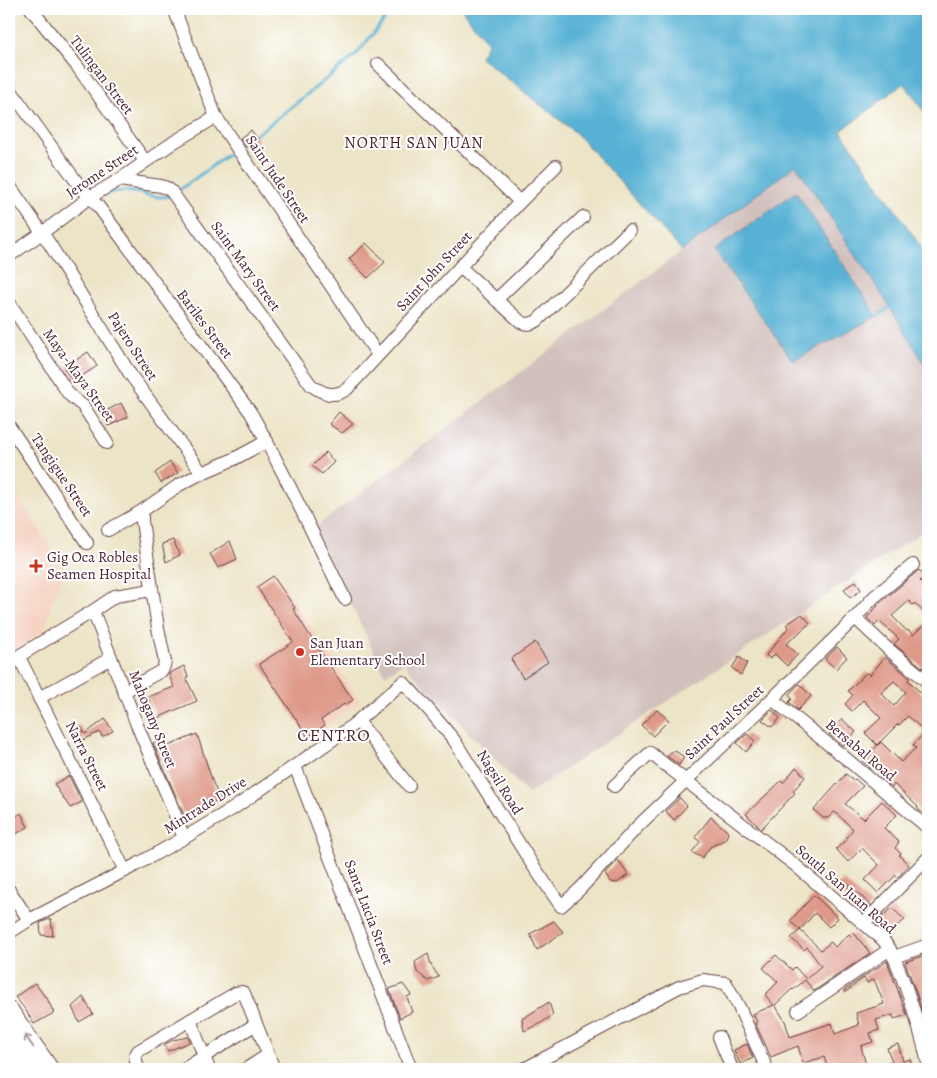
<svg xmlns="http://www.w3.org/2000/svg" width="937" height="1078" font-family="Alegreya,serif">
<rect width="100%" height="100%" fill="#fff"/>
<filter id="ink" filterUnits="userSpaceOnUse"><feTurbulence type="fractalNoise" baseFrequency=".02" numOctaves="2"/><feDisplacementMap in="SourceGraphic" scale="10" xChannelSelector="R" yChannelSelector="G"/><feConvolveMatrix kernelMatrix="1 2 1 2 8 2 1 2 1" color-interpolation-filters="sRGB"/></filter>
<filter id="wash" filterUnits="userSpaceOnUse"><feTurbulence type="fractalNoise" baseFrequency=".0096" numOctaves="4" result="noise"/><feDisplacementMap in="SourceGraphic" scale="20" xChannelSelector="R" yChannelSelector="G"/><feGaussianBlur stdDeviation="1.12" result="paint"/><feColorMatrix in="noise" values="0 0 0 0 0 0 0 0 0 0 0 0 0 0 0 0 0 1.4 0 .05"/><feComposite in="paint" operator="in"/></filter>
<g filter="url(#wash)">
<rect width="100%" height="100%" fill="#ece4c6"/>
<g fill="#f5d3c1">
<path d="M9,482L64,568L44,631L9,653Z"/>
<path d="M275,571L360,702L309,739L257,663L288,640L253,584Z"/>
</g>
<path fill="#d1c0bc" d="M796,165L890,307L928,370V528L528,794L409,670L404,662L385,675L314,528Z"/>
<g fill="#57b1d4" stroke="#506880">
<path d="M464,9H928V117L904,83L841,131L928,257V370L890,307L796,165L682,251L576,133L480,57L488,43L462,10Z"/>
<path d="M796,192L877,316L793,361L714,250Z"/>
</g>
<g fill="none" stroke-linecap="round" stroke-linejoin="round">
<g stroke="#57b1d4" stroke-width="3">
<path d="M255,135L274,121L356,55L393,9"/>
<path d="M178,191L234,150"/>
<path d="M106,194C115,191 124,190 133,192C146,194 156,199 169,196"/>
<path d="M9,264L18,257"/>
<path d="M877,316L890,307"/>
</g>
</g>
<g id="blocks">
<g fill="#de9988" fill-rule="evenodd">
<path d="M251,130L258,140L247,148L240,138Z"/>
<path d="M366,243L385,262L368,278L349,259Z"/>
<path d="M88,352L97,366L73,382L64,368Z"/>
<path d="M121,403L128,417L108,426L102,413Z"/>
<path d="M339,412L353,424L342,433L329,424Z"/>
<path d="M326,452L334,462L322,474L312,466Z"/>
<path d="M170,462L178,473L161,483L155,473Z"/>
<path d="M173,540L180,555L166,562L162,544Z"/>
<path d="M230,541L237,559L218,568L210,554Z"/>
<path d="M919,570L925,577L920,581L928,588V617L915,603L913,605L909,601L892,616L907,631L908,630L913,635L928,621V672L894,644L899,639L879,621L875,626L867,618L880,603Z"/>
<path d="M273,576L295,608L293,609L314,642L353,700L345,705L344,704L321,720L325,725L308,737L259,664L293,642L257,587Z"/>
<path d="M856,581L861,590L850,598L844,589Z"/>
<path d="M802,614L810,623L786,644L798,654L787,666L775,654L770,659L766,655L789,627L786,625Z"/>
<path d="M535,642L548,662L523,678L511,659Z"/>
<path d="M837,647L847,657L836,669L825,659Z"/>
<path d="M739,657L747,663L741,675L732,668Z"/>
<path d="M885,657L910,678L908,680L928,700V818L917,808L918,807L894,784L892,787L883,780L886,776L870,768L862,761L881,742L901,762L916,748L913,745L925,732L908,716L899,725L898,724L877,745L865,733L881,718L863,700L852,711L845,704L853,695L848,691L867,672L870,675ZM894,681L906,692L894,706L881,693Z"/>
<path d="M184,666L188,677L186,678L197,701L157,718L148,697L174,687L169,675L170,673Z"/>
<path d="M799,684L811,696L798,710L789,702L792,699L789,694Z"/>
<path d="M657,710L669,720L653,736L641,725Z"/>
<path d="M772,710L780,718L772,727L762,720Z"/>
<path d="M105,719L113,731L102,737L100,732L78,742L72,732L80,725L85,734Z"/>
<path d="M842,719L856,732L843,746L829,734Z"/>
<path d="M197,734L213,783L220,799L192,816L193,819L187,822L153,743L163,739L166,747Z"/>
<path d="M747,734L755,741L746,752L737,743Z"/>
<path d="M674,750L684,757L679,765L667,756Z"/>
<path d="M796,767L805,777L793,791L795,793L761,829L746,814L781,781L783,783Z"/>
<path d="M846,774L853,781L855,779L863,786L845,804L864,819L882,801L897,815L884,828L899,842L895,848L901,854L899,855L909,865L898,877L896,875L878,893L865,880L879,865L862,848L848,862L836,849L847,839L846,838L853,829L835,812H834L828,818H823L814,810Z"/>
<path d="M69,776L82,802L70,808L54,784Z"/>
<path d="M680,798L687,806L674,820L666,811Z"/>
<path d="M21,813L28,827L16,834L9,824V821Z"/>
<path d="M711,817L728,832L726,839L710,847L702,858L692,852L700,842L695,837Z"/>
<path d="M618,860L628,875L617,883L610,882L605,874Z"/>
<path d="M843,880L871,905L864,911L862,912L837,887Z"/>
<path d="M814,895L838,918L829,927L815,913L800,930L790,921Z"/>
<path d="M892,908L905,920L887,933L875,923Z"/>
<path d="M49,919H51L53,936L41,935L40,923Z"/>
<path d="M554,921L563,932L537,950L530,934Z"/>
<path d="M800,930L821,950L831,942L835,947L849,934L851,936L854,933L870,953L814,991L805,980L793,990L792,989L775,1005L785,1021L790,1037L832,1023L835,1034L859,1025L856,1013L884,1004L874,979L867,983L864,978L845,992L844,990L887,961L907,1015L894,1019L893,1015L876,1020L879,1030L870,1033L873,1042L861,1046L867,1069H828L824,1057L803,1063L798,1046L771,1057L755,1023L757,1022L753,1014L774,1005L765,995L778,982L763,968L776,955L792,970L795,967L806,979L821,966L807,947L804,950L791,938Z"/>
<path d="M428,954L431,965L439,977L428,981L417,972L415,962Z"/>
<path d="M928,954V1031L917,995L905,962Z"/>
<path d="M35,983L45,997L46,996L54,1013L34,1024L25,1009L15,997Z"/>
<path d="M403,984L411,995L407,997L412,1012L400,1018L389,989Z"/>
<path d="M83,997L93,1014L79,1022L72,1007Z"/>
<path d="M549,1002L553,1015L538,1025L524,1031L522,1019Z"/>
<path d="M188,1037L190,1042L168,1051L164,1045L173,1040Z"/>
<path d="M747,1044L753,1058L740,1064L734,1050Z"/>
<path d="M898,1044L903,1061L910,1059L913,1069H874L873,1067L892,1061L887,1048Z"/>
</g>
</g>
</g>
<g filter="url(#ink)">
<use href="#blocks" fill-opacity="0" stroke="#623d42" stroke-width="1"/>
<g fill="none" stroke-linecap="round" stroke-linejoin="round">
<defs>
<g id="street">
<path d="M31,9L77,66L145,161"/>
<path d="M174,9L216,117L248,164L378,355"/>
<path d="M378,64L520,202"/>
<path d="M9,88L79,185L98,206L251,413C285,473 314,537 345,599"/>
<path d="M119,180L161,186L167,188L171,191L311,385C323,394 334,398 347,389L520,202L556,166"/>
<path d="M9,185L49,243L130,374L202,473"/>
<path d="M9,256L42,233L90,197L119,180L174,142L216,117"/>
<path d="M460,267L521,322C527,325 531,324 537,321L629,231"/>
<path d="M496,300L583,217"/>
<path d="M9,302L68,393L73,398L83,406L107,443"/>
<path d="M9,426L87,543"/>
<path d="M108,530L142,511L179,485L202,473L234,459L267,441"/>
<path d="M93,611L137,725L153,763L168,797L184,838"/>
<path d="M855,618L888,649L928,682"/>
<path d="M19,657L125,871"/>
<path d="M9,662L93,611L115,596L152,590"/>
<path d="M125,691L161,671L163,669L165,662L158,628L142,521V511"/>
<path d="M39,698L111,658"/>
<path d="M772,699L843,756L928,828"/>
<path d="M358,721L409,786"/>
<path d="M295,766L411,1069"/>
<path d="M614,786L650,753L795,865L883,940C892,951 897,964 902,977C913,1005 921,1034 928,1063"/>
<path d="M9,890L29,920"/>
<path d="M864,923L928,858"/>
<path d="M9,933L29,920L134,866L184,838L234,808L348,729L403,682L429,710L454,740L532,864L561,906L580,889L638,826L772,699L855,618L874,597L913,565"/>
<path d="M894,957L928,945"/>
<path d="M798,1011L890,949"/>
<path d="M190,1020L209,1069"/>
<path d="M719,1037L732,1069"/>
<path d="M138,1069L135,1056L138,1051L236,993L242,992L244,993L274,1069"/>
<path d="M184,1069L256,1024"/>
<path d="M246,1069L268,1055"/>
<path d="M524,1069L679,987L703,980L726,983L739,1007L767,1069"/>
</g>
<g id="primary">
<path d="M9,1012L48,1069"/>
<path d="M9,1037L31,1069"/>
</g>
</defs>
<use href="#street" stroke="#623d42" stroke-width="14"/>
<use href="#primary" stroke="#623d42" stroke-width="22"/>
<use href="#street" stroke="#fff" stroke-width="12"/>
<use href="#primary" stroke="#fff" stroke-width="20"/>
</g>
<defs><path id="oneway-shaft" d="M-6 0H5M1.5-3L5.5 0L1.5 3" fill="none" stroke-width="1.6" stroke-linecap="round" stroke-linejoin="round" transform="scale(1.25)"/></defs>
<use stroke="#ae9aa0" href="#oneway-shaft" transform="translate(29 1041) rotate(-125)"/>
</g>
<g fill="#c8321e" stroke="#fff" stroke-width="2">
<path d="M33.5 558.5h5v5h5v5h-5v5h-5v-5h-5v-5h5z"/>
<circle cx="300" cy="652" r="5"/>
</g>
<g text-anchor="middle" stroke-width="4" stroke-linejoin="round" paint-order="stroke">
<g font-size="15" fill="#4a1f2b" stroke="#fff">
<text transform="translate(102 75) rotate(53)" y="5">Tulingan Street</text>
<text transform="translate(102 171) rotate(-34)" y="5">Jerome Street</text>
<text transform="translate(278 179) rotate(56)" y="5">Saint Jude Street</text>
<text transform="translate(246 266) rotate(54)" y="5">Saint Mary Street</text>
<text transform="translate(434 271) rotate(-47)" y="5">Saint John Street</text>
<text transform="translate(205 324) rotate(53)" y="5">Bariles Street</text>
<text transform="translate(133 346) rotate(57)" y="5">Pajero Street</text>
<text transform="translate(79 375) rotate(54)" y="5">Maya-Maya Street</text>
<text transform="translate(62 475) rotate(56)" y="5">Tangigue Street</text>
<text transform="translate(153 719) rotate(68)" y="5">Mahogany Street</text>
<text transform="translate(724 722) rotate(-43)" y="5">Saint Paul Street</text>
<text transform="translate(861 750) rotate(40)" y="5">Bersabal Road</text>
<text transform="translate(87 756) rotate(63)" y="5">Narra Street</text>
<text transform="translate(500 782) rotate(58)" y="5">Nagsil Road</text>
<text transform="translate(205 805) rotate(-32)" y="5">Mintrade Drive</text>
<text transform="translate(846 889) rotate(41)" y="5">South San Juan Road</text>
<text transform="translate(369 912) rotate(69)" y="5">Santa Lucia Street</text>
</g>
<g font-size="15" fill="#4a1f2b" stroke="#fff" text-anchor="start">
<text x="47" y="562">Gig Oca Robles<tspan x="47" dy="17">Seamen Hospital</tspan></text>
<text x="310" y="648">San Juan<tspan x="310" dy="17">Elementary School</tspan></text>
</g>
<g font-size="16" letter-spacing="1" fill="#4a1f2b" stroke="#fff">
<text x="414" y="148">NORTH SAN JUAN</text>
</g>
<g font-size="18" letter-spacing="1" fill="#4a1f2b" stroke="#fff">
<text x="334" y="741">CENTRO</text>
</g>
</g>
<rect width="937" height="1078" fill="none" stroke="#fff" stroke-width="30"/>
</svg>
